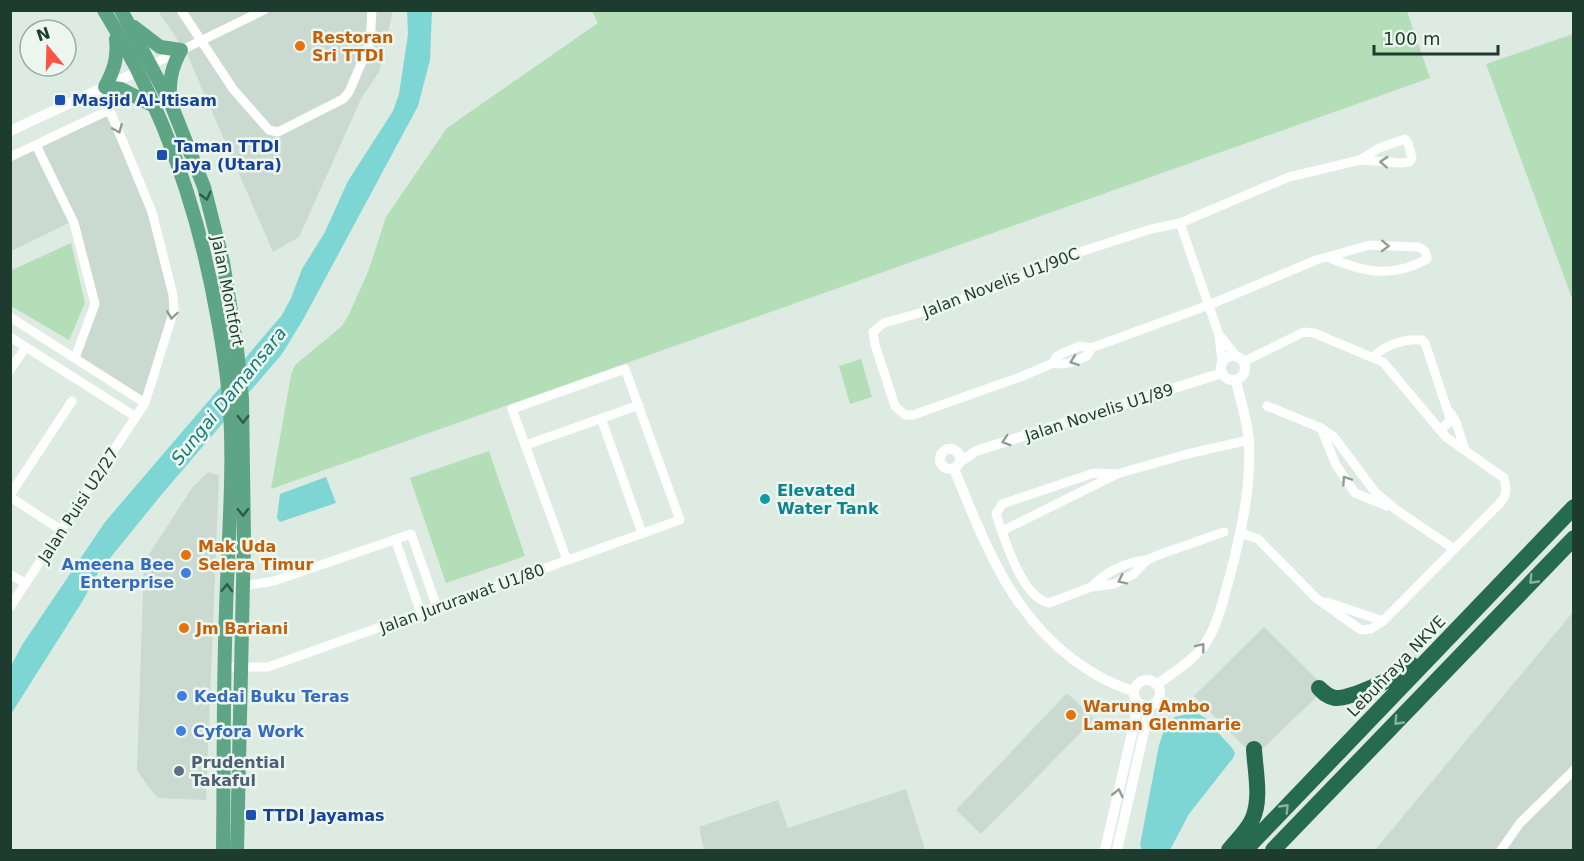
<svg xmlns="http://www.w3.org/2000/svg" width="1584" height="861" font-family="'DejaVu Sans',sans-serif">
<rect width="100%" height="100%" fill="#ddebe2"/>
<g fill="#cbdad0">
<path d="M158,11H393L379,72L361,99L299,237L273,252L187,54Z"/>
<path d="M106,115L149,211L170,294L171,313L144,398L78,357L98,302L75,220L11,251V160Z"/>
<path d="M208,472L219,475L206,800L158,798L147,785L137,770L144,562L192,488Z"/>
<path d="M1573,612V850H1375Z"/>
<path d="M1264,627L1326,688L1259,752H1250L1194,696Z"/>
<path d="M1067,693L1094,719L981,834L956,810Z"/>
<path d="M906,789L925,850H704L699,827L778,800L788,828Z"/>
</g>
<g fill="#b3deb7">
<path d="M592,11H1407L1430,78L271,489L291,375L295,365L342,326L349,314L368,272L386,217L447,128L598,23Z"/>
<path d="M1573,34H1574L1573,301L1486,64Z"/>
<path d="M71,243L85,303L69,340L11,306L10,271Z"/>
<path d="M861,359L872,397L850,404L839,366Z"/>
<path d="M489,451L525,556L446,583L410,478Z"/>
</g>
<g fill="#7ed6d4">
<path d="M407,11H432L430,60L418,106L304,318L282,354L162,494L98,573L82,602L11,714V666L22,645L105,522L282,315L291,298L302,269L325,232L348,181L393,111L399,94L408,34Z"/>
<path d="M326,477L336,503L280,522L277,518L280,494Z"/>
<path d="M1194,712L1204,717L1232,748L1235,753L1233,758L1189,814L1170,850H1142L1140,845L1159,745L1166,725L1175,717Z"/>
</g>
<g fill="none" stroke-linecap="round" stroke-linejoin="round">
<g stroke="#fff" stroke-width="9">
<path d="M181,10L233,89L269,130L278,132L343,99L349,92L370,43L372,10"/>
<path d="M151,65L264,10"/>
<path d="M36,145L74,223L95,304L75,358"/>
<path d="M10,157L105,112L111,113L152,212L173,295L174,310L145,403L10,607"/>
<path d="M1180,223L1219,335L1222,363"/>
<path d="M1328,257C1363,272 1391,279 1427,259C1427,252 1424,249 1418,247L1370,245L1316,260L1209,305L1091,348L1080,346L1063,353L1056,357L1053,363L1023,376L913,415H905L895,406L875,345L873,332L884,323L930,310L1009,283L1058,259L1151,229L1180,223L1289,177L1360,160L1402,163L1409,162L1412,158L1408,143L1405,139L1379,148L1360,160"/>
<path d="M10,317L145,403"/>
<path d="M10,337L136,417"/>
<path d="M1221,337L1237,357"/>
<path d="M1373,357C1385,345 1405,338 1422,340L1425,343L1450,418L1448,423L1440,430"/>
<path d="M1053,363C1065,366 1075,361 1087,356L1091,348"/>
<path d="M10,370L26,347"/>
<path d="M1267,406L1321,428L1334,437L1375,492L1395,509L1454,549"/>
<path d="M1450,412L1456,422L1465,450"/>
<path d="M601,418L642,533"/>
<path d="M1321,428L1336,465L1355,493L1387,506"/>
<path d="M526,445L639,405"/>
<path d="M1117,474L1094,473L1002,504L996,514C1004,538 1022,598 1049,603L1091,587L1114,584L1134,574L1147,560L1161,554L1224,532"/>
<path d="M10,495L72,401"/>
<path d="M10,497L61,530"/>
<path d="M1002,531L1117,474L1187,454L1249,440"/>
<path d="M1241,533L1258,539L1316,598L1361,630L1371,629L1383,621L1501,502C1507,494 1507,488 1504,478L1446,437L1383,362L1314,333L1304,332L1243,362"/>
<path d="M395,539L421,613"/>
<path d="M10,574L26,584"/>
<path d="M243,586L274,581L411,534L437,607"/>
<path d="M1091,587C1107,571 1125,562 1147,560"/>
<path d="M1327,602L1383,621"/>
<path d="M225,667H268L680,520L625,369L512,409L567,560"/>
<path d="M1501,850L1520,823L1574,770"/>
</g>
<g stroke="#fff" stroke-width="10">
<path d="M10,131L143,69"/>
<circle cx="1233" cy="368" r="12"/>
<circle cx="950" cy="459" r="10"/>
<path d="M960,462L976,451L1222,373"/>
<path d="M954,469C984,541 1009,612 1074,660C1093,674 1112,685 1134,691"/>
<circle cx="1147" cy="693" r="13"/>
<path d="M1157,685C1172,673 1191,662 1203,647C1217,628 1223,601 1229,579C1241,534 1251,489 1249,443C1248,422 1240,400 1236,380"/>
<path d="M1105,850L1139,703"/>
<path d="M1117,850L1150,706"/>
</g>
<g stroke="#5da585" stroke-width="14">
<path d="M104,10C162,104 198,208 217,315C223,347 228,378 230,410C234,476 228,543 226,610C223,690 224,770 223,850"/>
<path d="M121,10L171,104L204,187L223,262L237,349L242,399L244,539L237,850"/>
<path d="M134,27L160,47L181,50C172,67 169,79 170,98"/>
<path d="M116,39C118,58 114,70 105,87L121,89L156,107"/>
</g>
<g stroke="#266a50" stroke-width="16">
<path d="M1319,688C1324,693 1328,697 1335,698C1350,699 1401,676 1412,665"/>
<path d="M1229,850C1236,841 1247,831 1252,820C1262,800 1255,770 1254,749"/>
<path d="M1245,850L1574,507"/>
<path d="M1273,850L1574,538"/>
</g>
</g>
<defs><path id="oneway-chevron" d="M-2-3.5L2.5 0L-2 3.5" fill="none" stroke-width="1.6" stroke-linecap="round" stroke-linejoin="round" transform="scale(1.5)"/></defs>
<g stroke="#8e9d96">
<use href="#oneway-chevron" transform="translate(118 129) rotate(67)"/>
<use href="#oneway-chevron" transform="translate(1384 162) rotate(-177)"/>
<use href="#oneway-chevron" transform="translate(1385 246) rotate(2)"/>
<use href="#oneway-chevron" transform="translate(172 315) rotate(98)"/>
<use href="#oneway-chevron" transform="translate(1074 361) rotate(160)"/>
<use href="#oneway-chevron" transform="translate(1006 441) rotate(162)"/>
<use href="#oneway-chevron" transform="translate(1346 480) rotate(-124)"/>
<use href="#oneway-chevron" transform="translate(1122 580) rotate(154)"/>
<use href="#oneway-chevron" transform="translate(1201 647) rotate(-52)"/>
<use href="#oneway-chevron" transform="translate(1118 793) rotate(-77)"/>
</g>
<g stroke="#305b48">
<use href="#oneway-chevron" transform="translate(206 196) rotate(75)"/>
<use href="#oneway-chevron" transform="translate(243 419) rotate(90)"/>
<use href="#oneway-chevron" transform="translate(243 512) rotate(89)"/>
<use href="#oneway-chevron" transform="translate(227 588) rotate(-88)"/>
</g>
<g stroke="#8ab0a0">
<use href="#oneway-chevron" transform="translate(1533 580) rotate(134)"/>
<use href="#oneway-chevron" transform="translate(1398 721) rotate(134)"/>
<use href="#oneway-chevron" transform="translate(1285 808) rotate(-46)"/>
</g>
<g fill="#e8710a" stroke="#edf7f0" stroke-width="2">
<circle cx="300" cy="46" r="6"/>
<circle cx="186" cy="555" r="6"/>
<circle cx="184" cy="628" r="6"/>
<circle cx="1071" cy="715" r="6"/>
</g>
<g fill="#1a4fb4" stroke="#edf7f0" stroke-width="2">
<rect x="54" y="94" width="12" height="12" rx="3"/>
<rect x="156" y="149" width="12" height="12" rx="3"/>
<rect x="245" y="809" width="12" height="12" rx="3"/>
</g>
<circle fill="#0f9aa8" stroke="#edf7f0" stroke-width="2" cx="765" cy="499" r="6"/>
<g fill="#3f7fe0" stroke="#edf7f0" stroke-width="2">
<circle cx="186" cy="573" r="6"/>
<circle cx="182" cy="696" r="6"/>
<circle cx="181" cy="731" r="6"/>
</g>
<circle fill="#5c6f8a" stroke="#edf7f0" stroke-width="2" cx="179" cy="771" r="6"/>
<g text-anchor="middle" stroke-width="5" stroke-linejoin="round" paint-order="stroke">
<g font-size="16" font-weight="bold" fill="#c56008" stroke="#edf7f0" text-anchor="start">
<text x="312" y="43">Restoran<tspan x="312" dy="18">Sri TTDI</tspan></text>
<text x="198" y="552">Mak Uda<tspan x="198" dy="18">Selera Timur</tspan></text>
<text x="196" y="634">Jm Bariani</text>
<text x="1083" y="712">Warung Ambo<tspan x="1083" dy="18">Laman Glenmarie</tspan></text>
</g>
<g font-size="16" font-weight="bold" fill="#164399" stroke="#edf7f0" text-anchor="start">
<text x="72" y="106">Masjid Al-Itisam</text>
<text x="174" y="152">Taman TTDI<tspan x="174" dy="18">Jaya (Utara)</tspan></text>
<text x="263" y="821">TTDI Jayamas</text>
</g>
<g font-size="16" fill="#1d3b2e" stroke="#edf7f0">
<text transform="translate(1001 282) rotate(-21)" y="6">Jalan Novelis U1/90C</text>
<text transform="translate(228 291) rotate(79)" y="6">Jalan Montfort</text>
<text transform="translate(1099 412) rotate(-18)" y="6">Jalan Novelis U1/89</text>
<text transform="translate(78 505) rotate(-57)" y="6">Jalan Puisi U2/27</text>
<text transform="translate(462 598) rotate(-20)" y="6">Jalan Jururawat U1/80</text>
<text transform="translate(1396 666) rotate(-46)" y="6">Lebuhraya NKVE</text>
</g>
<g font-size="16" font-weight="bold" fill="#0d838f" stroke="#edf7f0" text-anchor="start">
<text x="777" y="496">Elevated<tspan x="777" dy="18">Water Tank</tspan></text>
</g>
<g font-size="16" font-weight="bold" fill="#366cbe" stroke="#edf7f0" text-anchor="start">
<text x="174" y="570" text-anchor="end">Ameena Bee<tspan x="174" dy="18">Enterprise</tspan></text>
<text x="194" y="702">Kedai Buku Teras</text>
<text x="193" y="737">Cyfora Work</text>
</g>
<g font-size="16" font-weight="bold" fill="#4e5e75" stroke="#edf7f0" text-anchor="start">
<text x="191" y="768">Prudential<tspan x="191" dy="18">Takaful</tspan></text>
</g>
<g font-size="18" font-style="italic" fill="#137c7a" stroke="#edf7f0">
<text transform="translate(229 396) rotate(-51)" y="6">Sungai Damansara</text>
</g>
</g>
<rect width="1584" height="861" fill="none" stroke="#1d3b2e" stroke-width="24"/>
<g transform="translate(48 48) rotate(341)"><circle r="28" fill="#edf7f0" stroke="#9aaca2" stroke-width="1.5"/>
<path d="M0-4.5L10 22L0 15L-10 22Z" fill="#ff5246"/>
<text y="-9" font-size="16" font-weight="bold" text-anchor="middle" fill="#1d3b2e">N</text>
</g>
<path d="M1374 45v9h124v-9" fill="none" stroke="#1d3b2e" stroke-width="3"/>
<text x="1383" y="45" font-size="18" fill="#1d3b2e" stroke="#edf7f0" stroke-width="4.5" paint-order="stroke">100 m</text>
</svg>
